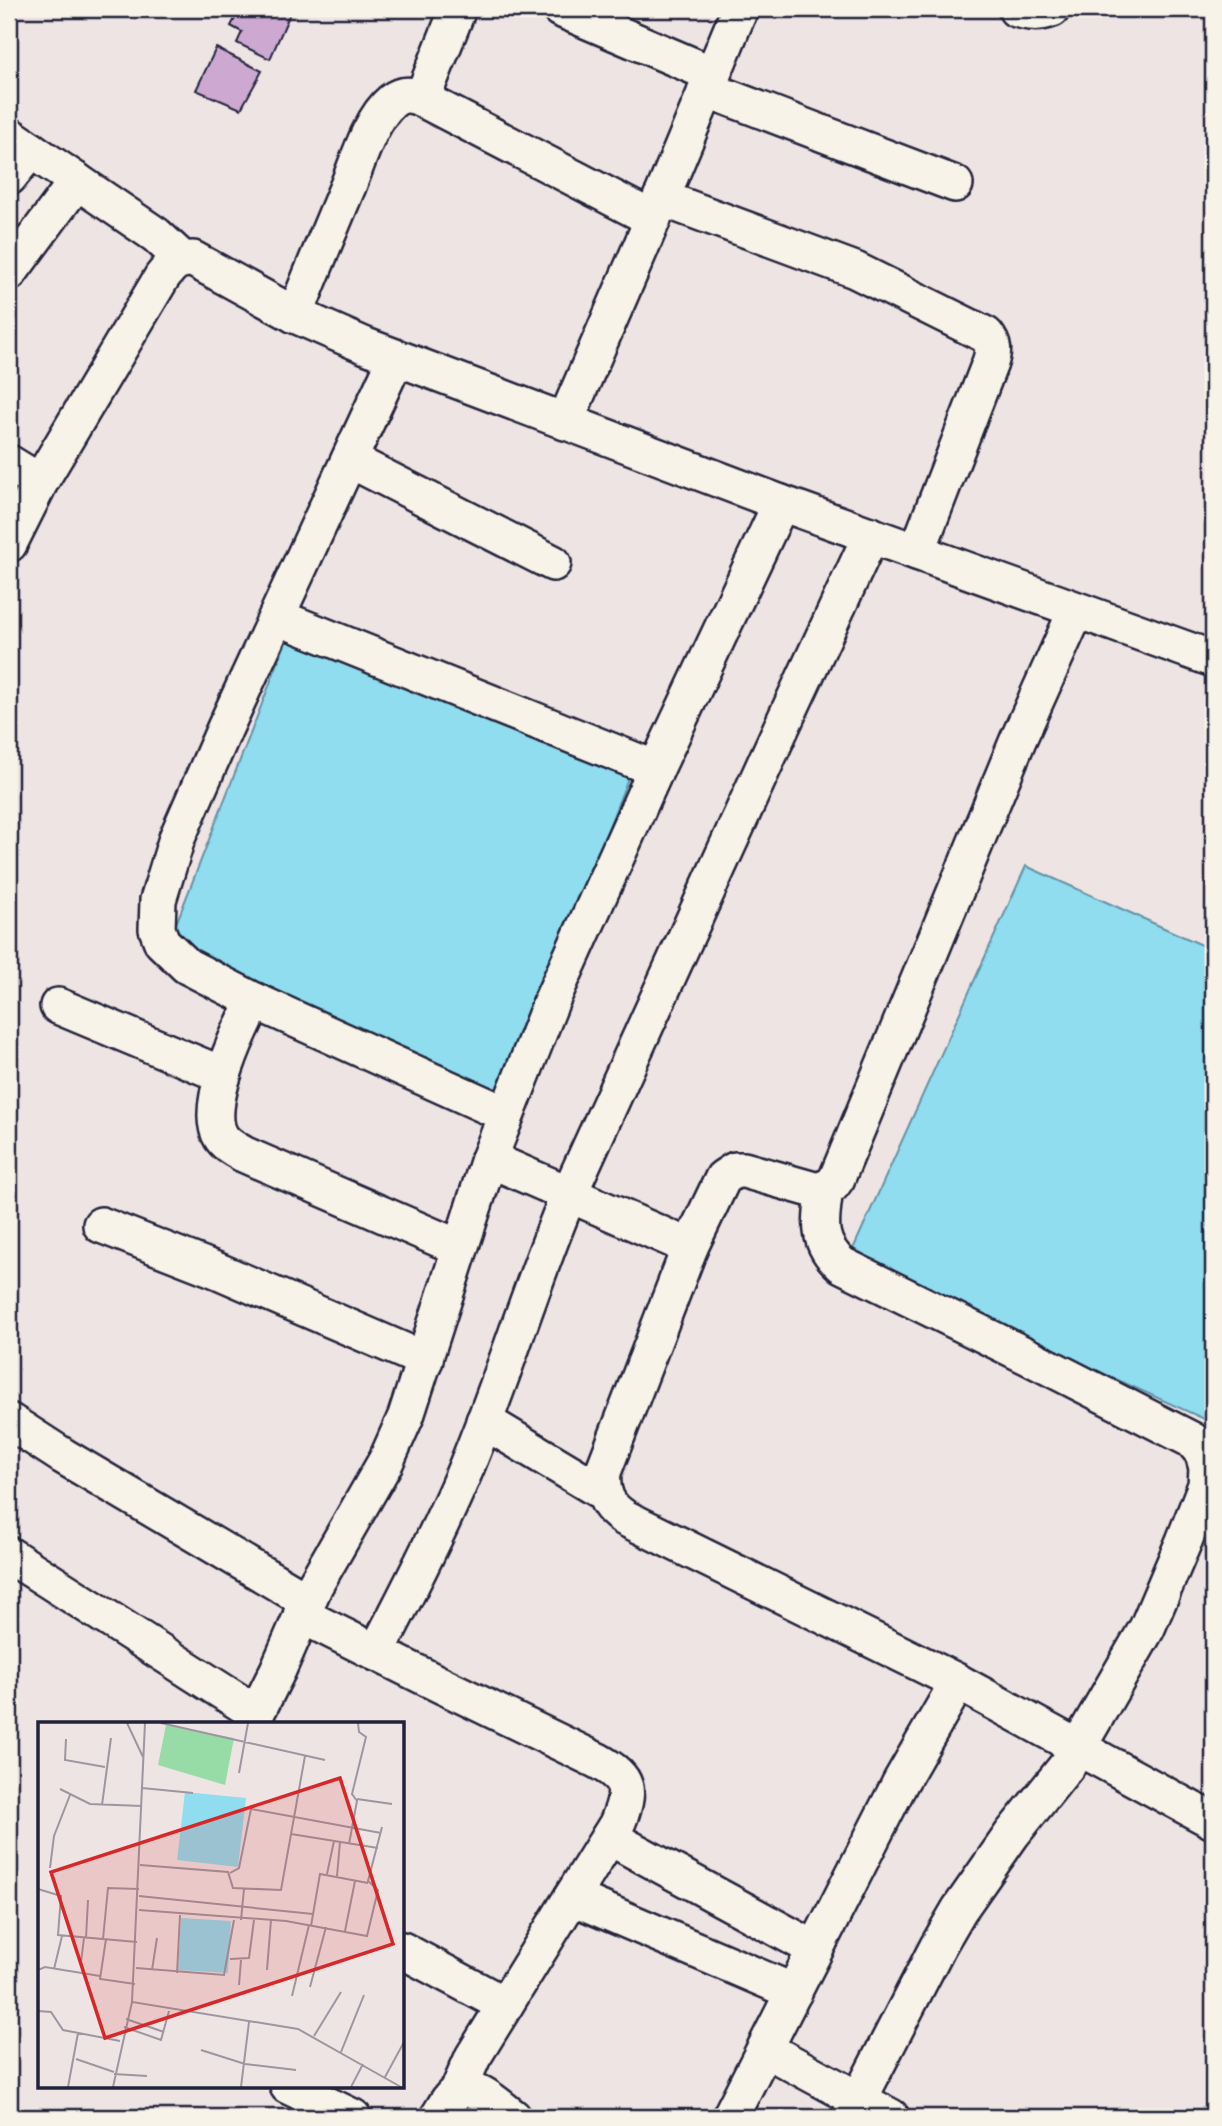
<svg xmlns="http://www.w3.org/2000/svg" width="1222" height="2126" font-family="'Balsamiq Sans',sans-serif">
<rect width="100%" height="100%" fill="#efe4e4"/>
<filter id="ink" filterUnits="userSpaceOnUse"><feTurbulence type="fractalNoise" baseFrequency=".0143" numOctaves="2"/><feDisplacementMap in="SourceGraphic" scale="14" xChannelSelector="R" yChannelSelector="G"/><feConvolveMatrix kernelMatrix="1 2 1 2 8 2 1 2 1" color-interpolation-filters="sRGB"/></filter>
<g filter="url(#ink)">
<g fill="#90ddef" stroke="#6492a7" stroke-width="2">
<path d="M290,632L633,765L505,1094L162,960Z"/>
<path d="M1026,866L1213,950V1423L849,1258Z"/>
</g>
<g fill="#cda9d2" stroke="#22223b" stroke-width="2">
<path d="M240,9H292L270,59L237,43L242,32L231,26Z"/>
<path d="M216,48L262,71L241,109L196,90Z"/>
</g>
<g fill="none" stroke-linecap="round" stroke-linejoin="round">
<defs>
<g id="minor">
<path d="M560,9L712,74"/>
<path d="M1016,9C1029,13 1039,14 1052,9"/>
<path d="M706,89L955,184"/>
<path d="M422,99L458,9"/>
<path d="M9,135L156,235L182,259"/>
<path d="M9,177L31,150"/>
<path d="M661,198L855,270L986,335C994,345 994,351 990,363L917,552"/>
<path d="M9,273L77,181"/>
<path d="M295,315C312,272 330,229 348,186C358,161 371,118 392,101C402,93 411,94 422,99L653,219"/>
<path d="M396,358L225,728L177,838L158,900L157,929L162,942L187,966L255,1001L505,1114"/>
<path d="M565,422L641,247L740,9"/>
<path d="M350,460L553,563"/>
<path d="M9,463L40,482"/>
<path d="M9,544L40,482L162,277C172,264 176,259 193,259L295,315L366,346L781,503L1213,659"/>
<path d="M1076,611L1018,740L837,1178L832,1185L818,1191L744,1170H735L723,1178L690,1247L603,1472C601,1493 607,1507 625,1518L958,1682L1213,1821"/>
<path d="M277,617L656,769"/>
<path d="M255,1001C240,1029 202,1107 221,1137C226,1145 235,1149 243,1154L460,1248"/>
<path d="M58,1006L223,1075"/>
<path d="M489,1159L690,1247"/>
<path d="M825,1189C821,1220 815,1242 842,1265L1029,1357L1192,1440L1203,1453L1207,1468L1206,1485L1184,1541L1147,1628L1069,1763L1012,1834L959,1910L938,1946L850,2117"/>
<path d="M101,1225L216,1270L425,1360"/>
<path d="M9,1421L63,1456L308,1601"/>
<path d="M484,1421L604,1493"/>
<path d="M9,1555L256,1713"/>
<path d="M301,1615L439,1684L598,1761C630,1779 631,1790 617,1824L473,2057L458,2091"/>
<path d="M376,1653C407,1594 437,1536 463,1475C502,1383 530,1287 569,1194L783,724L871,535"/>
<path d="M251,1724L278,1670L315,1585L386,1461L406,1416L489,1159L551,1002L656,769L781,503"/>
<path d="M609,1837L815,1949"/>
<path d="M572,1897L794,1992"/>
<path d="M402,1950L505,2005"/>
<path d="M765,2049L891,2117"/>
<path d="M288,2086L353,2117"/>
<path d="M438,2117C444,2109 449,2095 459,2091C477,2083 500,2108 513,2117"/>
<path d="M730,2117L901,1781L958,1682"/>
</g>
</defs>
<use href="#minor" stroke="#22223b" stroke-width="40"/>
<use href="#minor" stroke="#f7f3e8" stroke-width="35"/>
</g>
</g>
<g transform="translate(38 1722)">
<rect width="366" height="366" fill="#efe4e4"/>
<path d="M128,3L196,16L187,63L120,43Z" fill="#97dba6"/>
<path d="M147,70L208,76L200,145L139,138ZM143,196L193,199L190,251L140,248Z" fill="#90ddef"/>
<path fill="none" stroke="#9d96a0" stroke-width="2" d="M89,1L105,35M107,1L94,280L260,307L363,365M123,1L287,38M28,17L27,38L67,45M201,51L210,1M104,66L155,71M22,67L52,82L104,84M319,77L354,82M64,83L73,16M253,112L340,126M311,122L319,79L314,72L328,15L321,10L320,1M102,143L190,150L195,166L243,168L267,34M12,146L16,114L32,73M192,151L201,146L213,87L343,111M289,152L296,119M299,154L302,120M0,167L23,174L20,213L99,220M101,174L275,192M101,188L248,199L329,214L340,168L330,159L344,105M203,198L206,167M273,204L282,152L330,161M307,209L317,159M48,216L50,178M65,217L70,166L101,167M68,217L62,257L97,262M192,237L211,236L216,198M43,240L46,216M98,246L186,253L196,198M16,247L24,214M0,248L7,245L62,254M114,248L119,216M229,248L233,198M139,251L142,193M201,263L203,238M272,265L288,205M254,274L271,203M0,289L13,290L25,308L82,319M88,297L126,310M86,305L123,318L131,289M276,314L303,270M163,328L207,342L258,348M303,330L326,273M38,337L76,350M76,352L109,354M347,355L366,320M30,365L40,311M75,365L94,280M203,365L211,300M313,365L325,342"/>
<path fill="#d62828" fill-opacity="0.15" stroke="#d62828" stroke-width="3.5" d="M302,56L355,222L67,316L13,150Z"/>
<rect width="366" height="366" fill="none" stroke="#22223b" stroke-width="3.5"/>
</g>
<rect width="1222" height="2126" fill="none" stroke="#f7f3e8" stroke-width="35"/>
<rect x="18" y="18" width="1187" height="2091" fill="none" stroke="#22223b" stroke-width="2.5" filter="url(#ink)"/>
</svg>
